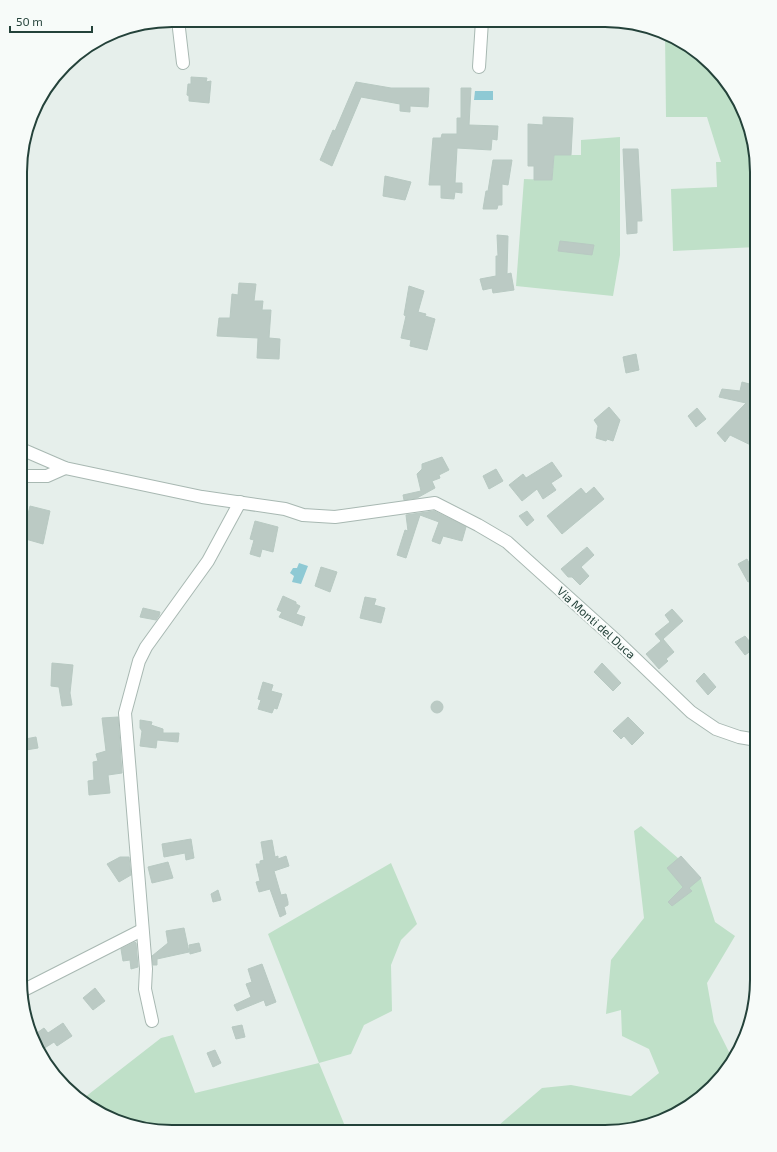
<svg xmlns="http://www.w3.org/2000/svg" width="777" height="1152" font-family="'Exo 2',sans-serif">
<rect width="100%" height="100%" fill="#e6efeb"/>
<g fill="#bfe0c8">
<path d="M665,33L698,51L726,79L745,113L757,172V247L673,251L671,189L717,187L716,162H721L707,117H666Z"/>
<path d="M620,137V255L613,296L516,286L524,179L552,180L554,155H581V140Z"/>
<path d="M641,826L701,878L715,922L735,936L707,983L714,1022L730,1054L719,1079L705,1095L662,1121L606,1132H491L542,1088L571,1085L631,1096L659,1073L649,1049L622,1036L621,1010L606,1014L611,960L644,918L634,831Z"/>
<path d="M391,863L417,924L401,940L391,965L392,1011L364,1025L351,1054L319,1063L347,1131H152L114,1121L80,1101L161,1038L173,1035L195,1093L319,1063L268,934Z"/>
</g>
<g fill="#8ec9d4">
<path d="M475,91H493V100H474Z"/>
<path d="M299,563L308,566L301,584L292,582L294,576L290,573L293,568H297Z"/>
</g>
<g fill="#bbcac4" stroke="#b8c9c2">
<path d="M191,77L207,78L206,82L211,81L209,103L189,101V96L187,95L188,84H191Z"/>
<path d="M356,82L391,88H429L428,107L410,106V112L400,111V104L361,97L332,166L320,160L333,130L335,131Z"/>
<path d="M461,88H471L469,125L498,126L497,140L492,139L491,150L457,148L455,183H462V193L455,192L454,199L441,198V185H429L433,138H441L442,134H457V118H461Z"/>
<path d="M543,117L573,118L571,155H554L552,180H534V166H528V124L543,125Z"/>
<path d="M623,149H638L642,221H637V233L627,234Z"/>
<path d="M493,160H512L508,185L502,184V205H498L497,209H483L486,191H488Z"/>
<path d="M385,176L411,182L405,200L383,196Z"/>
<path d="M497,235L508,236L507,274L511,273L514,290L493,293L492,288L483,290L480,279L496,276V256H498Z"/>
<path d="M560,241L594,245L592,255L558,251Z"/>
<path d="M239,283L256,284L254,301H263L262,310H271L269,338L280,339L279,359L257,358L258,338L217,336L219,318H230L232,294L238,295Z"/>
<path d="M409,286L424,291L418,312L426,314L425,316L435,319L427,350L410,346L411,340L401,338L406,316L404,315Z"/>
<path d="M636,354L639,370L626,373L623,357Z"/>
<path d="M742,382L757,386L749,419L757,423V448L730,435L725,442L717,433L746,403L719,397L722,389L740,391Z"/>
<path d="M609,407L620,420L613,441L607,439L606,441L596,438L598,426L594,420Z"/>
<path d="M697,408L706,419L696,427L688,416Z"/>
<path d="M442,457L449,470L439,475L440,478L432,481L435,488L417,498L404,500L403,495L421,491L417,474L422,469V464Z"/>
<path d="M552,462L562,476L551,483L556,490L543,499L537,489L522,501L509,485L523,474L526,478Z"/>
<path d="M496,469L503,481L489,489L483,476Z"/>
<path d="M594,487L604,499L562,534L547,516L581,488L586,494Z"/>
<path d="M30,506L50,511L43,544L22,538Z"/>
<path d="M434,511L466,527L462,541L443,536L440,544L432,541L439,522L420,515L406,558L397,555L405,530L408,531L406,515Z"/>
<path d="M527,511L534,520L527,526L519,516Z"/>
<path d="M255,521L278,527L273,552L262,549L260,557L250,554L254,540L250,539Z"/>
<path d="M587,547L594,555L581,567L589,576L580,585L572,577H568L561,569Z"/>
<path d="M747,559L757,578L748,582L738,564Z"/>
<path d="M321,567L337,572L330,592L315,586Z"/>
<path d="M283,596L296,602V604L300,606L296,614L305,617L302,626L279,617L282,612L277,610Z"/>
<path d="M365,597L376,599L374,605L385,608L381,623L360,618Z"/>
<path d="M143,608L160,612L159,616L156,620L140,617Z"/>
<path d="M672,609L683,621L663,639L674,652L666,659L668,661L659,669L646,654L661,641L655,634L670,622L665,615Z"/>
<path d="M745,636L755,648L745,655L735,642Z"/>
<path d="M52,663L73,665L70,693L72,705L62,706L59,687L51,686Z"/>
<path d="M602,663L621,683L613,691L594,672Z"/>
<path d="M704,673L716,687L708,695L696,681Z"/>
<path d="M263,682L273,685L271,691L282,694L277,709L274,708L272,713L258,709L261,700L258,699Z"/>
<circle cx="437" cy="707" r="6"/>
<path d="M118,717L122,773L108,775L110,793L89,795L88,781L94,780L93,762L98,761L96,754L106,751L102,718Z"/>
<path d="M628,717L644,733L632,745L624,736L621,739L613,731Z"/>
<path d="M140,720L152,722L151,725L163,729V733H179L178,742L157,740L156,748L140,746L142,731L140,728Z"/>
<path d="M36,737L38,748L20,751V740Z"/>
<path d="M191,839L194,858L186,860L185,853L164,857L162,844Z"/>
<path d="M272,840L275,857L278,856V859L286,856L289,866L274,871L281,895L286,894L288,902V905L284,907L286,914L280,917L270,889L259,892L256,882L260,881L256,864H260V861L264,860L261,842Z"/>
<path d="M681,856L701,878L689,888L692,891L672,906L668,902L683,887L667,868Z"/>
<path d="M120,857H129L131,875L119,882L107,864Z"/>
<path d="M168,862L173,878L152,883L148,867Z"/>
<path d="M218,890L221,900L213,902L211,894Z"/>
<path d="M184,928L189,952L157,959V965H153L152,956L168,943L166,931Z"/>
<path d="M135,942L136,943L138,967L131,969L130,960L123,961L121,949Z"/>
<path d="M199,943L201,951L190,954L189,945Z"/>
<path d="M262,964L276,1002L266,1006L264,1000L237,1011L234,1005L251,997L246,984L252,982L248,969Z"/>
<path d="M95,988L105,1001L93,1010L83,998Z"/>
<path d="M63,1023L72,1036L57,1046L54,1042L40,1051L31,1037L44,1028L48,1033Z"/>
<path d="M242,1025L245,1037L236,1039L232,1027Z"/>
<path d="M215,1050L221,1063L213,1067L207,1053Z"/>
</g>
<g fill="none" stroke-linecap="round" stroke-linejoin="round">
<defs>
<g id="minor">
<path d="M178,20L183,63"/>
<path d="M479,67L482,21"/>
<path d="M21,449L65,468L202,497L285,509L303,515L335,517L435,503L478,525L507,542L619,643L691,712L716,729L739,737L757,740"/>
<path d="M21,476H47L65,468"/>
<path d="M22,991L142,930"/>
<path d="M152,1021L145,989L146,969L125,713L139,661L146,647L208,561L240,502"/>
</g>
</defs>
<use href="#minor" stroke="#a8b8b2" stroke-width="14"/>
<use href="#minor" stroke="#fff" stroke-width="12"/>
</g>
<g text-anchor="middle" stroke-width="4" stroke-linejoin="round" paint-order="stroke">
<g font-size="12" fill="#24423a" stroke="#f7fbf9">
<text transform="translate(596 623) rotate(42)" y="4">Via Monti del Duca</text>
</g>
</g>
<path d="M0 0H777V1152H0ZM172 27H605A145 145 0 0 1 750 172V980A145 145 0 0 1 605 1125H172A145 145 0 0 1 27 980V172A145 145 0 0 1 172 27Z" fill="#f7fbf9" fill-rule="evenodd"/>
<path fill="none" stroke="#24423a" stroke-width="2" d="M172 27H605A145 145 0 0 1 750 172V980A145 145 0 0 1 605 1125H172A145 145 0 0 1 27 980V172A145 145 0 0 1 172 27Z"/>
<path d="M10 26v6h82v-6" fill="none" stroke="#24423a" stroke-width="2"/>
<text x="16" y="26" font-size="12" fill="#24423a" stroke="#f7fbf9" stroke-width="3" paint-order="stroke">50 m</text>
</svg>
